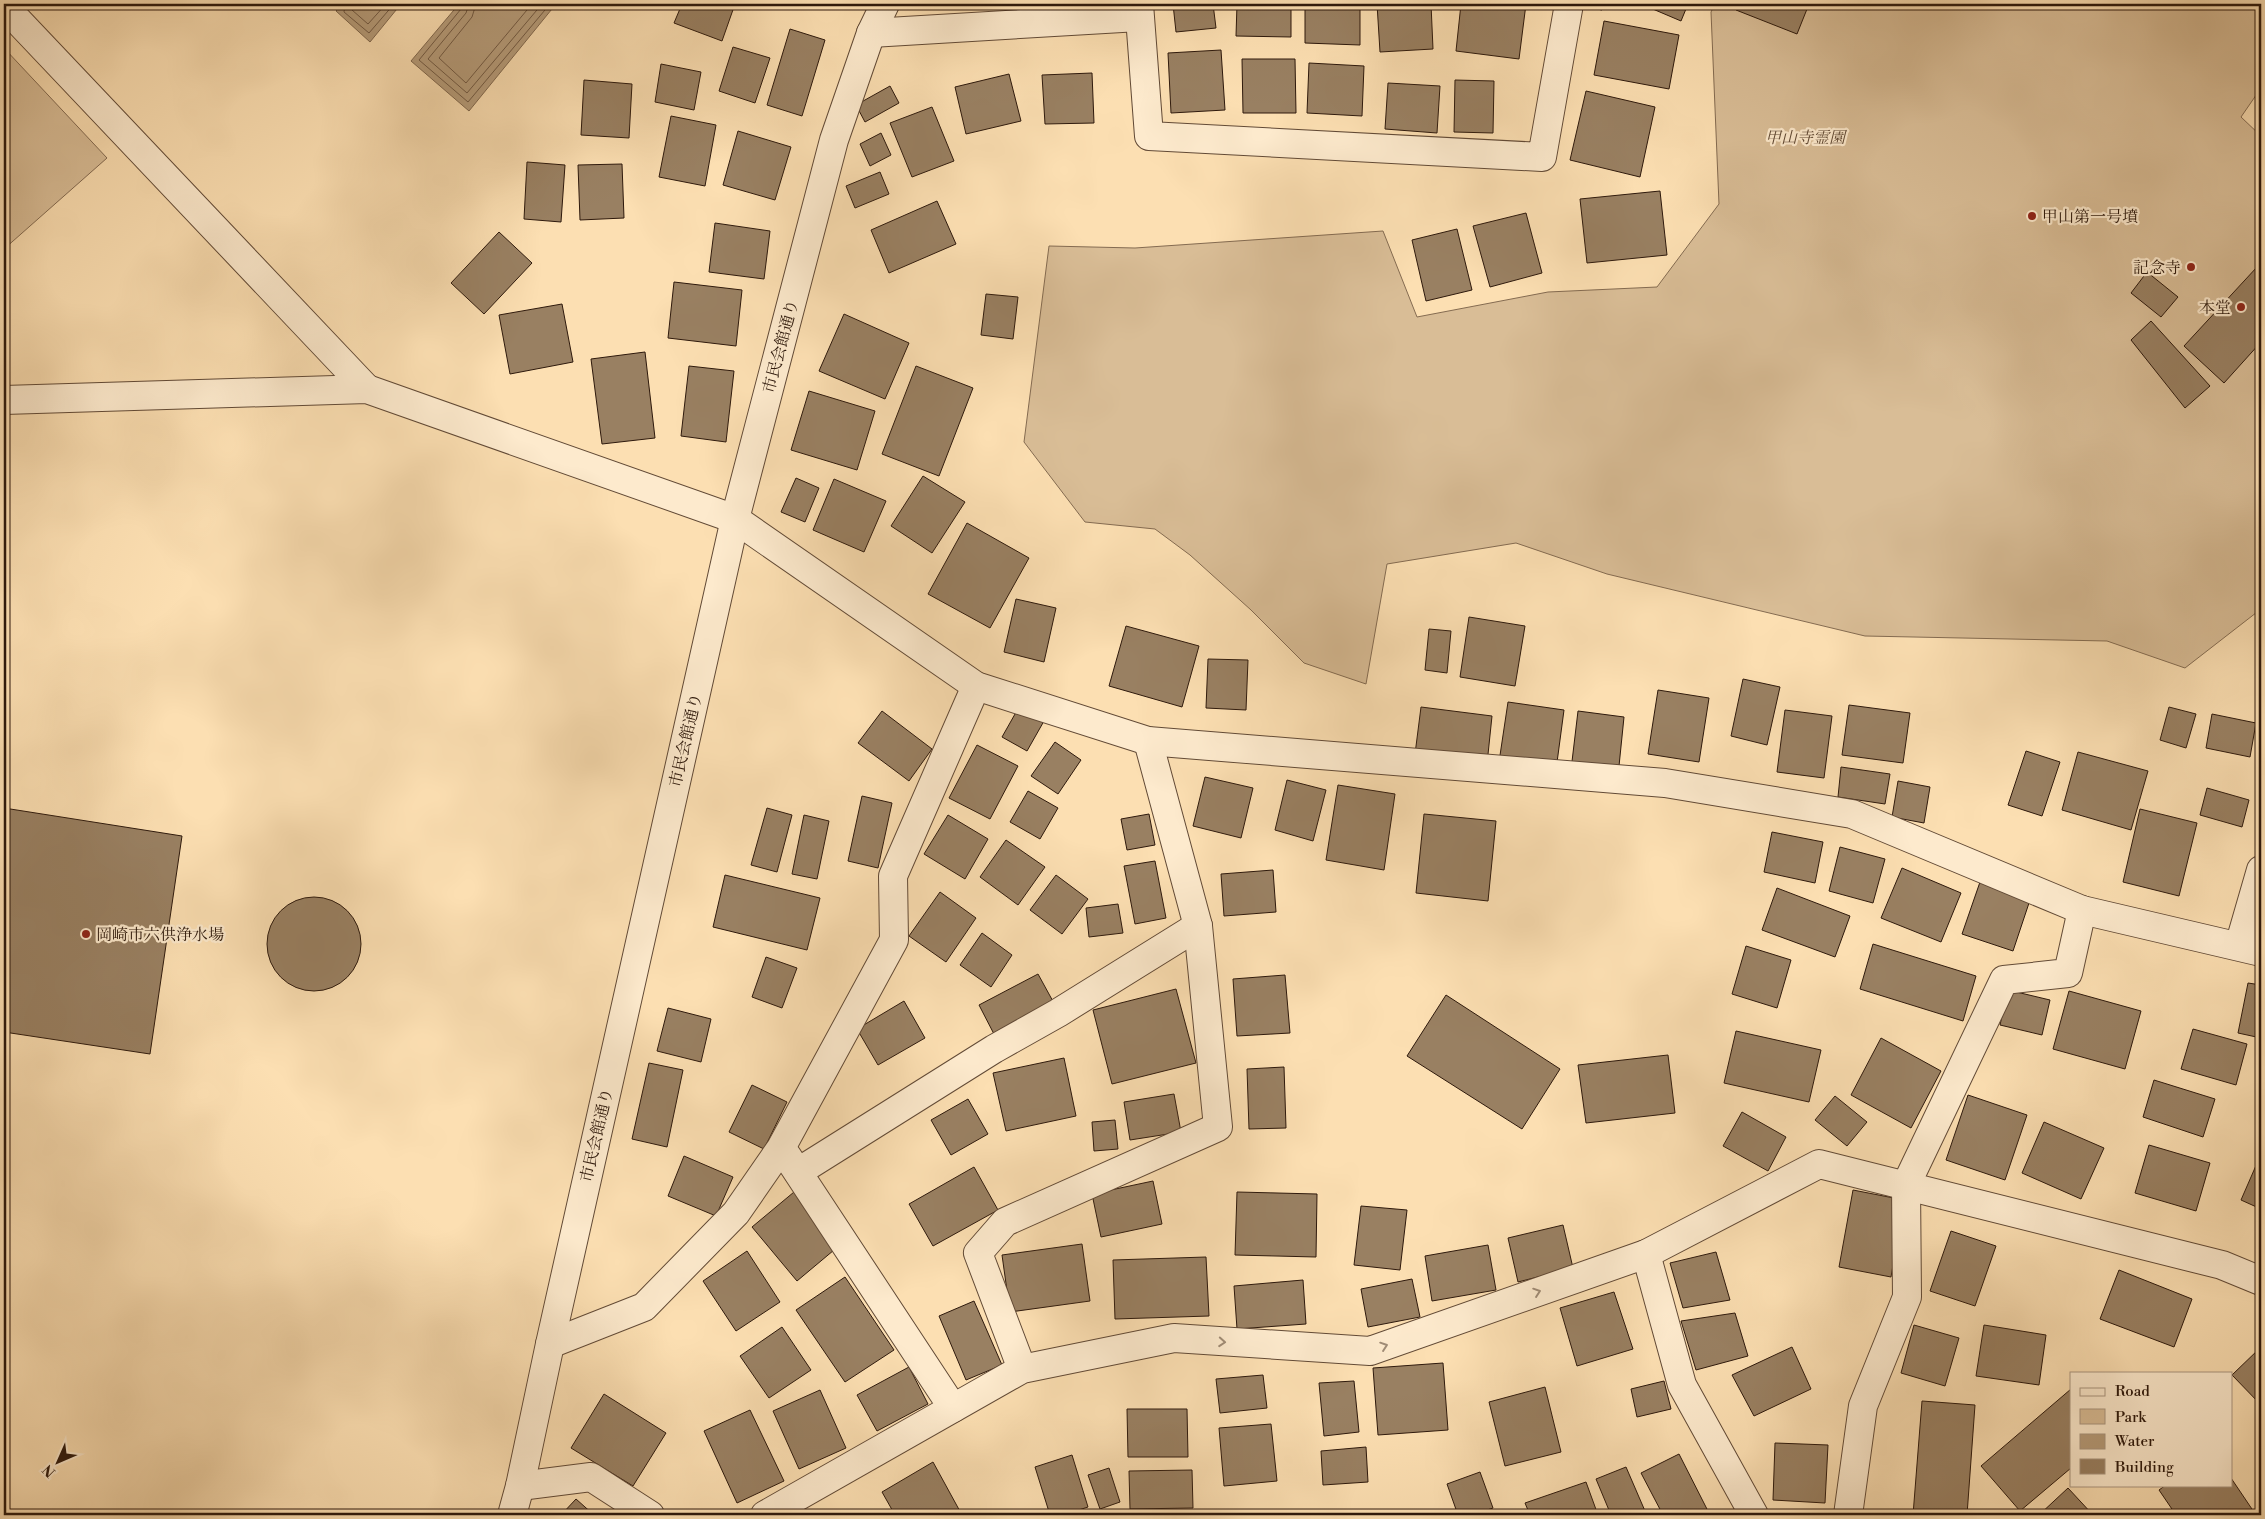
<svg xmlns="http://www.w3.org/2000/svg" width="2265" height="1519" font-family="'Libre Bodoni','Noto Serif JP',serif">
<rect width="100%" height="100%" fill="#fcdfb2"/>
<filter id="stains"><feTurbulence type="fractalNoise" baseFrequency=".004" numOctaves="4"/><feColorMatrix values="0 0 0 0 .2 0 0 0 0 .09 0 0 0 0 .02 0 0 0 .5 -.17"/></filter>
<radialGradient id="worn" r=".72"><stop offset=".6" stop-color="#630" stop-opacity="0"/><stop offset="1" stop-color="#630" stop-opacity=".3"/></radialGradient>
<g fill="#d9bd96" stroke="#846b51">
<path d="M1715,4H2261V88L2241,117L2261,136V609L2185,668L2107,641L1865,636L1607,574L1516,543L1387,564L1366,684L1304,663L1251,610L1190,555L1155,529L1085,522L1024,442L1049,246L1135,248L1383,231L1417,317L1548,292L1657,287L1719,204L1711,12Z"/>
<path d="M4,48L107,158L4,249Z"/>
</g>
<g fill="#b69c7a" stroke="#80684e">
<path d="M342,4H401L370,42L336,11Z"/>
<path d="M459,4H556L469,111L411,61Z"/>
</g>
<g fill="none" stroke-linecap="round" stroke-linejoin="round">
<g stroke="#725a43" stroke-width="1">
<path d="M345,4L344,12L369,33L394,4"/>
<path d="M352,4V10L368,24L386,4"/>
<path d="M463,4L461,9L419,60L468,102L550,4"/>
<path d="M469,4L466,13L428,59L467,93L542,4"/>
<path d="M476,4L472,17L439,58L466,83L532,4"/>
</g>
</g>
<g fill="#998062" stroke="#2e190c">
<path d="M682,4H735L722,41L674,23Z"/>
<path d="M1173,4H1213L1216,28L1176,32Z"/>
<path d="M1237,4H1291V37L1236,36Z"/>
<path d="M1305,4H1360V45L1305,43Z"/>
<path d="M1377,4H1431L1433,49L1380,52Z"/>
<path d="M1461,4H1526L1519,59L1456,51Z"/>
<path d="M1582,4H1603L1602,10L1581,6Z"/>
<path d="M1641,4H1688L1681,21Z"/>
<path d="M1738,4H1809L1797,34L1736,10Z"/>
<path d="M1604,21L1679,35L1669,89L1594,75Z"/>
<path d="M790,29L825,40L802,116L767,105Z"/>
<path d="M733,47L770,58L755,103L719,91Z"/>
<path d="M1221,50L1225,110L1171,113L1168,53Z"/>
<path d="M1242,59H1295L1296,113H1243Z"/>
<path d="M1309,63L1364,66L1362,116L1307,113Z"/>
<path d="M661,64L701,72L694,110L655,102Z"/>
<path d="M1092,73L1094,123L1045,124L1042,75Z"/>
<path d="M1009,74L1021,121L966,134L955,87Z"/>
<path d="M584,80L632,84L629,138L581,135Z"/>
<path d="M1455,80L1494,81L1493,133L1454,132Z"/>
<path d="M1388,83L1440,86L1437,133L1385,129Z"/>
<path d="M890,86L899,103L865,122L856,105Z"/>
<path d="M1586,91L1655,107L1640,177L1570,160Z"/>
<path d="M932,107L954,161L912,177L890,123Z"/>
<path d="M671,116L716,125L705,186L659,177Z"/>
<path d="M738,131L791,147L775,200L723,185Z"/>
<path d="M881,133L891,155L870,166L860,144Z"/>
<path d="M527,162L565,165L561,222L524,219Z"/>
<path d="M622,164L624,218L580,220L578,165Z"/>
<path d="M880,172L889,194L855,208L846,186Z"/>
<path d="M1660,191L1667,255L1587,263L1580,199Z"/>
<path d="M937,201L956,244L889,273L871,230Z"/>
<path d="M1526,213L1542,273L1490,287L1473,226Z"/>
<path d="M715,223L770,231L764,279L709,272Z"/>
<path d="M1457,229L1472,290L1426,301L1412,240Z"/>
<path d="M499,232L532,263L484,314L451,283Z"/>
<path d="M2257,267L2261,271V342L2224,383L2184,346Z"/>
<path d="M2147,272L2178,297L2161,317L2131,293Z"/>
<path d="M674,282L742,290L736,346L668,338Z"/>
<path d="M986,294L1018,297L1013,339L981,335Z"/>
<path d="M562,304L573,362L510,374L499,315Z"/>
<path d="M844,314L909,343L885,399L819,371Z"/>
<path d="M2151,321L2210,386L2185,408L2131,340Z"/>
<path d="M645,352L655,438L602,444L591,359Z"/>
<path d="M689,366L734,371L726,442L681,436Z"/>
<path d="M916,366L973,388L939,476L882,454Z"/>
<path d="M809,391L875,411L857,470L791,450Z"/>
<path d="M923,476L965,502L932,553L891,526Z"/>
<path d="M796,478L819,488L805,522L781,512Z"/>
<path d="M834,479L886,501L864,552L813,530Z"/>
<path d="M967,523L1029,558L990,628L928,594Z"/>
<path d="M1016,599L1056,608L1044,662L1004,652Z"/>
<path d="M1469,617L1525,626L1515,686L1460,677Z"/>
<path d="M1126,626L1199,646L1182,707L1109,686Z"/>
<path d="M1429,629L1451,631L1447,673L1425,670Z"/>
<path d="M1208,659L1248,660L1246,710L1206,708Z"/>
<path d="M1743,679L1780,687L1767,745L1731,736Z"/>
<path d="M1658,690L1709,698L1699,762L1648,754Z"/>
<path d="M1508,702L1564,710L1556,770L1499,762Z"/>
<path d="M1849,705L1910,713L1903,763L1842,755Z"/>
<path d="M1019,707L1044,721L1027,751L1002,737Z"/>
<path d="M1421,707L1492,716L1487,764L1415,754Z"/>
<path d="M2169,707L2196,714L2186,748L2160,740Z"/>
<path d="M1785,710L1832,716L1824,778L1777,772Z"/>
<path d="M882,711L932,749L909,781L858,743Z"/>
<path d="M1578,711L1624,717L1618,776L1571,770Z"/>
<path d="M2212,714L2256,723L2250,757L2206,748Z"/>
<path d="M1055,742L1081,760L1058,794L1031,776Z"/>
<path d="M977,745L1018,766L990,819L949,798Z"/>
<path d="M2026,751L2060,762L2042,816L2008,805Z"/>
<path d="M2078,752L2148,771L2131,830L2062,810Z"/>
<path d="M1841,767L1890,774L1885,804L1838,797Z"/>
<path d="M1205,777L1253,788L1241,838L1193,826Z"/>
<path d="M1287,780L1326,790L1313,841L1275,830Z"/>
<path d="M1898,781L1930,787L1924,823L1892,817Z"/>
<path d="M1338,785L1395,794L1384,870L1326,860Z"/>
<path d="M2207,788L2249,800L2242,827L2200,815Z"/>
<path d="M1028,791L1058,808L1040,839L1010,822Z"/>
<path d="M862,796L892,803L878,868L848,861Z"/>
<path d="M4,808L182,836L150,1054L4,1032Z"/>
<path d="M767,808L792,815L777,872L751,865Z"/>
<path d="M2140,809L2197,823L2179,896L2123,882Z"/>
<path d="M1149,814L1155,845L1127,850L1121,819Z"/>
<path d="M1424,814L1496,821L1488,901L1416,893Z"/>
<path d="M804,815L829,821L817,879L792,874Z"/>
<path d="M948,815L988,839L965,879L924,854Z"/>
<path d="M1772,832L1823,842L1815,883L1764,872Z"/>
<path d="M1006,840L1045,867L1018,905L980,877Z"/>
<path d="M1840,847L1885,859L1873,903L1829,891Z"/>
<path d="M1155,861L1166,918L1135,924L1124,866Z"/>
<path d="M1902,868L1961,893L1941,942L1881,918Z"/>
<path d="M1273,870L1276,912L1224,916L1221,874Z"/>
<path d="M725,875L820,898L807,950L713,927Z"/>
<path d="M1056,875L1088,899L1062,934L1030,910Z"/>
<path d="M1980,882L2030,900L2013,951L1962,934Z"/>
<path d="M1777,888L1850,916L1835,957L1762,930Z"/>
<path d="M940,892L976,918L946,962L909,936Z"/>
<circle cx="314" cy="944" r="47"/>
<path d="M1118,904L1123,933L1089,937L1086,908Z"/>
<path d="M982,933L1012,955L991,987L960,965Z"/>
<path d="M1873,944L1976,976L1963,1021L1860,989Z"/>
<path d="M1746,946L1791,960L1777,1008L1732,994Z"/>
<path d="M766,957L797,968L782,1008L752,997Z"/>
<path d="M1038,974L1055,1005L995,1036L979,1005Z"/>
<path d="M1285,975L1290,1033L1237,1036L1233,979Z"/>
<path d="M2248,983L2261,985V1038L2238,1033Z"/>
<path d="M1176,989L1196,1063L1112,1084L1093,1010Z"/>
<path d="M2008,990L2050,1000L2042,1035L2000,1025Z"/>
<path d="M2069,991L2141,1011L2125,1069L2053,1049Z"/>
<path d="M1446,995L1560,1069L1522,1129L1407,1056Z"/>
<path d="M904,1001L925,1038L878,1065L857,1029Z"/>
<path d="M668,1008L711,1019L701,1062L657,1051Z"/>
<path d="M2193,1029L2247,1044L2236,1085L2181,1069Z"/>
<path d="M1736,1031L1821,1050L1809,1102L1724,1083Z"/>
<path d="M1881,1038L1941,1071L1911,1128L1851,1095Z"/>
<path d="M1668,1055L1675,1113L1586,1123L1578,1065Z"/>
<path d="M1064,1058L1076,1116L1006,1131L993,1073Z"/>
<path d="M649,1063L683,1070L667,1147L632,1139Z"/>
<path d="M1284,1067L1286,1128L1249,1129L1247,1069Z"/>
<path d="M2154,1080L2215,1099L2203,1137L2143,1117Z"/>
<path d="M752,1085L787,1102L764,1149L729,1132Z"/>
<path d="M1174,1094L1181,1132L1130,1140L1124,1102Z"/>
<path d="M1968,1095L2027,1115L2005,1180L1946,1160Z"/>
<path d="M1835,1096L1867,1122L1847,1146L1815,1120Z"/>
<path d="M968,1099L988,1134L951,1155L931,1120Z"/>
<path d="M1742,1112L1786,1137L1768,1171L1723,1146Z"/>
<path d="M1115,1120L1118,1149L1094,1151L1092,1122Z"/>
<path d="M2044,1122L2104,1148L2081,1199L2022,1173Z"/>
<path d="M2149,1145L2210,1163L2196,1211L2135,1193Z"/>
<path d="M2261,1154V1209L2241,1200Z"/>
<path d="M684,1156L733,1177L716,1216L668,1196Z"/>
<path d="M974,1167L998,1210L933,1246L909,1204Z"/>
<path d="M1153,1181L1162,1224L1101,1237L1092,1194Z"/>
<path d="M1853,1190L1904,1200L1891,1277L1839,1267Z"/>
<path d="M794,1192L840,1245L797,1281L752,1227Z"/>
<path d="M1237,1192L1317,1194L1316,1257L1235,1255Z"/>
<path d="M1361,1206L1407,1210L1400,1270L1354,1265Z"/>
<path d="M1563,1225L1573,1268L1518,1282L1508,1238Z"/>
<path d="M1951,1231L1996,1246L1975,1306L1930,1291Z"/>
<path d="M1082,1244L1090,1301L1010,1312L1002,1255Z"/>
<path d="M1488,1245L1496,1290L1432,1301L1425,1256Z"/>
<path d="M747,1251L780,1302L736,1331L703,1281Z"/>
<path d="M1716,1252L1730,1300L1683,1308L1670,1263Z"/>
<path d="M1206,1257L1209,1316L1115,1319L1113,1260Z"/>
<path d="M2119,1270L2192,1299L2174,1347L2100,1319Z"/>
<path d="M845,1277L894,1350L845,1382L796,1310Z"/>
<path d="M1412,1279L1420,1317L1368,1327L1361,1289Z"/>
<path d="M1303,1280L1306,1324L1237,1329L1234,1286Z"/>
<path d="M1614,1292L1633,1349L1577,1366L1560,1308Z"/>
<path d="M974,1301L1002,1365L966,1380L939,1316Z"/>
<path d="M1735,1313L1748,1356L1696,1370L1681,1321Z"/>
<path d="M1914,1325L1959,1338L1945,1386L1901,1373Z"/>
<path d="M1984,1325L2046,1335L2039,1385L1976,1376Z"/>
<path d="M782,1327L811,1370L769,1398L740,1356Z"/>
<path d="M1792,1347L1811,1389L1754,1416L1732,1375Z"/>
<path d="M2261,1347V1405L2232,1375Z"/>
<path d="M1443,1363L1448,1430L1378,1435L1373,1368Z"/>
<path d="M909,1367L928,1404L877,1431L857,1395Z"/>
<path d="M1263,1375L1267,1408L1220,1413L1216,1379Z"/>
<path d="M1354,1381L1359,1432L1324,1436L1319,1383Z"/>
<path d="M1664,1381L1671,1409L1637,1417L1631,1389Z"/>
<path d="M1545,1387L1561,1452L1505,1466L1489,1402Z"/>
<path d="M2071,1389V1468L2020,1511L1981,1466Z"/>
<path d="M820,1390L846,1448L799,1469L773,1411Z"/>
<path d="M604,1394L666,1433L633,1486L571,1448Z"/>
<path d="M1922,1401L1975,1405L1967,1515H1913Z"/>
<path d="M1127,1409H1187L1188,1457H1128Z"/>
<path d="M750,1410L784,1481L737,1503L704,1431Z"/>
<path d="M1271,1424L1277,1481L1224,1486L1219,1428Z"/>
<path d="M1775,1443L1828,1445L1825,1503L1773,1500Z"/>
<path d="M1366,1447L1368,1482L1323,1485L1321,1451Z"/>
<path d="M1679,1454L1710,1515H1663L1641,1473Z"/>
<path d="M1072,1455L1088,1507L1063,1515H1050L1035,1467Z"/>
<path d="M933,1462L962,1515H895L882,1492Z"/>
<path d="M1626,1467L1645,1511L1636,1515H1611L1596,1479Z"/>
<path d="M1109,1468L1120,1502L1100,1509L1088,1475Z"/>
<path d="M1192,1470L1193,1508L1130,1509L1129,1471Z"/>
<path d="M1480,1472L1493,1508L1472,1515H1458L1447,1484Z"/>
<path d="M2231,1478L2256,1515H2176L2159,1490L2166,1485H2231Z"/>
<path d="M1586,1482L1598,1515H1530L1525,1503Z"/>
<path d="M2068,1488L2093,1515H2039Z"/>
<path d="M576,1499L594,1515H561Z"/>
</g>
<g fill="none" stroke-linecap="round" stroke-linejoin="round">
<defs>
<g id="minor">
<path d="M1139,4L1149,136L1542,157L1569,4"/>
<path d="M4,6L367,389"/>
<path d="M871,33L1139,17"/>
<path d="M4,400L367,389L735,519L976,686L1148,741L1665,783L1852,814L2082,910L2261,952"/>
<path d="M2239,946L2261,870"/>
<path d="M787,1156L953,1408"/>
<path d="M798,1172L994,1049L1058,1013L1198,926"/>
<path d="M1646,1254L1682,1385L1754,1515"/>
<path d="M550,1344L644,1307L736,1213L781,1148L894,940L893,876L976,686"/>
<path d="M1022,1369L978,1253L1005,1222L1218,1127L1198,926L1148,741"/>
<path d="M520,1486L591,1477L650,1515"/>
<path d="M512,1515L520,1486L550,1344L735,519L834,140L871,33L885,4"/>
<path d="M765,1515L1022,1369L1174,1338L1370,1351L1646,1254L1819,1164L2222,1265L2261,1281"/>
<path d="M1848,1515L1863,1406L1907,1297L1906,1185L2004,980L2068,973L2082,910"/>
</g>
</defs>
<use href="#minor" stroke="#624a36" stroke-width="30"/>
<use href="#minor" stroke="#fdeacd" stroke-width="28"/>
</g>
<defs><path id="oneway-chevron" d="M-2-3.5L2.5 0L-2 3.5" fill="none" stroke-width="1.6" stroke-linecap="round" stroke-linejoin="round" transform="scale(1.25)"/></defs>
<g stroke="#a08c76">
<use href="#oneway-chevron" transform="translate(1537 1292) rotate(-19)"/>
<use href="#oneway-chevron" transform="translate(1222 1342) rotate(4)"/>
<use href="#oneway-chevron" transform="translate(1384 1346) rotate(-19)"/>
</g>
<g fill="#8f2418" stroke="#fdeacd" stroke-width="2">
<circle cx="2032" cy="216" r="5"/>
<circle cx="2191" cy="267" r="5"/>
<circle cx="2241" cy="307" r="5"/>
<circle cx="86" cy="934" r="5"/>
</g>
<g text-anchor="middle" stroke-width="4.5" stroke-linejoin="round" paint-order="stroke">
<g font-size="16" font-style="italic" fill="#614a35" stroke="#fdeacd">
<text x="1805" y="143">甲山寺霊園</text>
</g>
<g font-size="16" fill="#2e190c" stroke="#fdeacd" text-anchor="start">
<text x="2042" y="222">甲山第一号墳</text>
<text x="2181" y="273" text-anchor="end">記念寺</text>
<text x="2231" y="313" text-anchor="end">本堂</text>
<text x="96" y="940">岡崎市六供浄水場</text>
</g>
<g font-size="16" fill="#2e190c" stroke="#fdeacd">
<text transform="translate(780 346) rotate(-75)" y="6">市民会館通り</text>
<text transform="translate(685 740) rotate(-77)" y="6">市民会館通り</text>
<text transform="translate(596 1135) rotate(-77)" y="6">市民会館通り</text>
</g>
</g>
<rect width="2265" height="1519" fill="none" stroke="#fcdfb2" stroke-width="20"/>
<rect x="5" y="5" width="2255" height="1509" fill="none" stroke="#2e190c" stroke-width="2.5"/>
<rect x="10" y="10" width="2245" height="1499" fill="none" stroke="#2e190c"/>
<rect x="2070" y="1372" width="162" height="115" fill="#fdeacd" stroke="#aa9680"/>
<rect x="2080" y="1388" width="25" height="8" fill="#fdeacd" stroke="#aa9680"/>
<text x="2115" y="1396" font-size="15" fill="#2e190c">Road</text>
<rect x="2080" y="1409" width="25" height="15" fill="#d9bd96" stroke="#aa9680"/>
<text x="2115" y="1422" font-size="15" fill="#2e190c">Park</text>
<rect x="2080" y="1434" width="25" height="15" fill="#b69c7a" stroke="#aa9680"/>
<text x="2115" y="1446" font-size="15" fill="#2e190c">Water</text>
<rect x="2080" y="1459" width="25" height="15" fill="#998062" stroke="#aa9680"/>
<text x="2115" y="1472" font-size="15" fill="#2e190c">Building</text>
<g transform="translate(58 1462) rotate(225)" stroke="#fdeacd" stroke-width="4" paint-order="stroke">
<path d="M0-4L9 19L0 12L-9 19Z" fill="#2e190c"/>
<text y="-8" font-size="14" font-weight="bold" text-anchor="middle" fill="#2e190c">N</text>
</g>
<rect width="100%" height="100%" filter="url(#stains)"/>
<rect width="100%" height="100%" fill="url(#worn)"/>
</svg>
